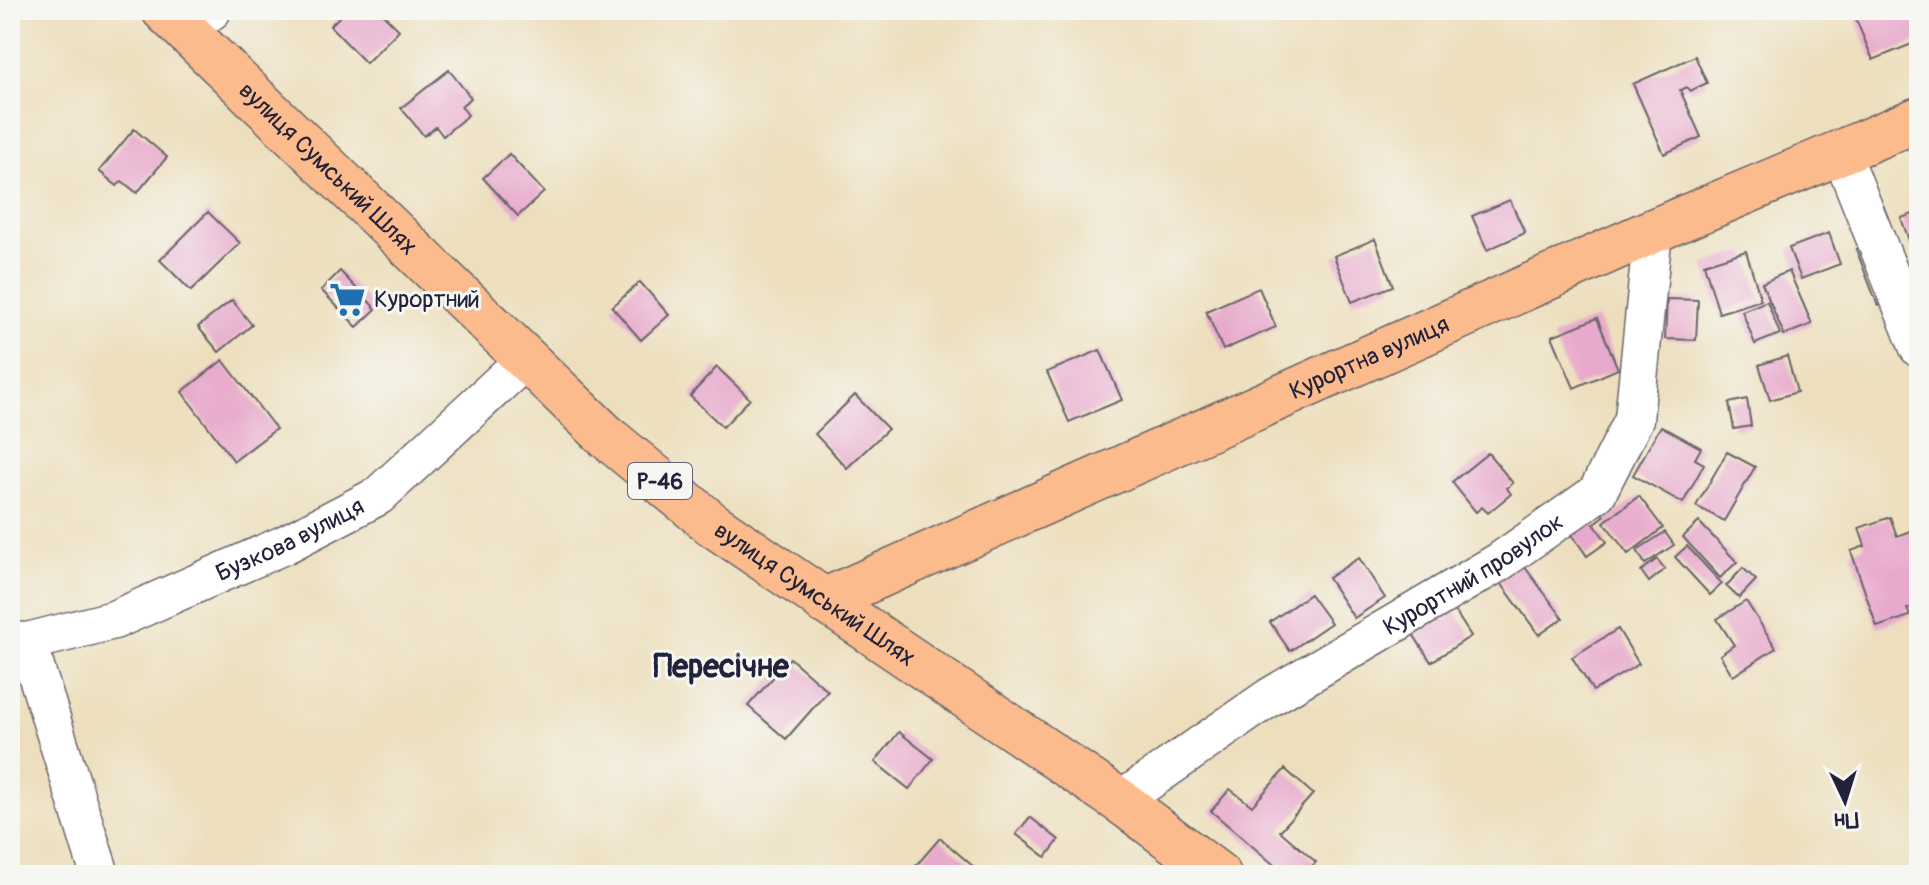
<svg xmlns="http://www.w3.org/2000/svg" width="1929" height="885" font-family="Pangolin,sans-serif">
<rect width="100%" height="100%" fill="#f6f6f2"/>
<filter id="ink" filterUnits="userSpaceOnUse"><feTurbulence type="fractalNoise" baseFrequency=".0125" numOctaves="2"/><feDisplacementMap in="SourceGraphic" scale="16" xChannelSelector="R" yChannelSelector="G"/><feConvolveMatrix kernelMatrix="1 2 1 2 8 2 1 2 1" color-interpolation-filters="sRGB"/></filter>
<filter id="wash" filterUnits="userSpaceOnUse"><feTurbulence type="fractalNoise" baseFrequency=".006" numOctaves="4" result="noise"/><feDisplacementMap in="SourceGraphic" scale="32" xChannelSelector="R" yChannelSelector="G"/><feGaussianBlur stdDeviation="1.8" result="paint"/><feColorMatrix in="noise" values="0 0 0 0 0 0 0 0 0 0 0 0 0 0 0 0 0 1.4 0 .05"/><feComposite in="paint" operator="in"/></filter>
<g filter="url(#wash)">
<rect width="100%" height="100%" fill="#eddfbd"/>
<g id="blocks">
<g fill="#e8aacc">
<path d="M346,10H379L399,30L366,63L330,26Z"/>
<path d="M1852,10H1911L1919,29V41L1873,60Z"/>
<path d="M1695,56L1707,83L1690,91L1686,87L1680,90L1701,137L1664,154L1633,84Z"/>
<path d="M449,70L471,98L461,106L468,115L443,136L436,127L424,136L401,108Z"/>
<path d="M134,129L167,157L137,193L122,181L117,186L99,171Z"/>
<path d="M509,154L544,192L518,216L483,178Z"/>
<path d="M1510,200L1525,233L1487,250L1472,216Z"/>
<path d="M208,212L240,243L191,291L160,260Z"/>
<path d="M1919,212V268L1901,218Z"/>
<path d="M1829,233L1840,264L1801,279L1789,248Z"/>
<path d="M1375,239L1393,286L1352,302L1334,256Z"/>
<path d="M1874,243L1896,299L1878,306L1856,249Z"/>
<path d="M1746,251L1761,300L1719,313L1704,264Z"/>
<path d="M340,271L376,309L357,327L321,290Z"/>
<path d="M1789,271L1812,324L1784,335L1762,283Z"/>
<path d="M640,282L669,315L641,340L612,307Z"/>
<path d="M1259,288L1276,327L1223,350L1206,311Z"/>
<path d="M1667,299L1698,300L1696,340L1665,339Z"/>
<path d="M232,300L252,325L219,352L198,327Z"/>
<path d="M1767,301L1780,334L1755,344L1742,311Z"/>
<path d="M1597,318L1618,369L1574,388L1552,336Z"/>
<path d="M1100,350L1122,400L1069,422L1047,372Z"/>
<path d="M1787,356L1797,392L1770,400L1759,365Z"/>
<path d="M223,360L276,429L234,461L182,392Z"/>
<path d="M717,367L750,399L723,427L690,396Z"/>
<path d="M855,395L888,429L847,468L815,434Z"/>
<path d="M1747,399L1751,426L1734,429L1729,403Z"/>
<path d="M1661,426L1701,448L1695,459L1704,464L1683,503L1633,475Z"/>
<path d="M1727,452L1755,467L1724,521L1696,506Z"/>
<path d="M1488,453L1513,483L1507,488L1511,494L1488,513L1482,507L1476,512L1452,482Z"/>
<path d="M1639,496L1663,528L1628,554L1604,522Z"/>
<path d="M1596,504L1604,516L1594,524L1607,542L1587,556L1566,526Z"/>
<path d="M1890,517L1897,536L1915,529L1919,542V605L1907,609L1910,616L1877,627L1851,551L1865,546L1859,528Z"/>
<path d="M1699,522L1737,562L1720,578L1683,537Z"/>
<path d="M1665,532L1674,545L1645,564L1637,550Z"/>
<path d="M1687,546L1722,584L1710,595L1675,557Z"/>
<path d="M1359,558L1385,598L1354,618L1328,578Z"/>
<path d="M1657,559L1665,569L1649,582L1641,571Z"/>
<path d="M1521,562L1563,618L1539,635L1498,579Z"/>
<path d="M1743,568L1756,580L1739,598L1726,586Z"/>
<path d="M1310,594L1331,623L1290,651L1270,622Z"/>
<path d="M1746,601L1776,648L1733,676L1720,655L1734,645L1717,619Z"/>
<path d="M1451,605L1471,636L1431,662L1411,631Z"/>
<path d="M1618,629L1639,664L1593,691L1572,657Z"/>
<path d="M790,658L828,691L786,739L748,706Z"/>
<path d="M899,732L933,759L909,789L875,762Z"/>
<path d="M1285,769L1313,794L1280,831L1316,862L1305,875H1286L1211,811L1230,789L1252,806Z"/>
<path d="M1030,817L1059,840L1046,857L1016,834Z"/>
<path d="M940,838L981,873L979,875H908Z"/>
</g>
</g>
</g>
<g filter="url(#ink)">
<use href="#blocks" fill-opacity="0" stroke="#696468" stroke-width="2"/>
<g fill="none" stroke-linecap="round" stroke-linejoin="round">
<defs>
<g id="minor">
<path d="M185,31L212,10"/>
<path d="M1841,152L1919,348"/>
<path id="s1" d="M10,641L27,642L114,620L286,544L378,496L526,359"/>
<path d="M27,642L100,875"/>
<path id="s2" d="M1120,801L1270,697L1499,562L1597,493L1634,419L1653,231"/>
</g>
<g id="major">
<path id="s3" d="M164,10L608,438L712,524L1120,801L1219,875"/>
<path id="s4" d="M823,601L1653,231L1919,119"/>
</g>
</defs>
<use href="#minor" stroke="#696468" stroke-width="41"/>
<use href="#major" stroke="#696468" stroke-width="47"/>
<use href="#minor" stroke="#fff" stroke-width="38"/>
<use href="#major" stroke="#fbbb8c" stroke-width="44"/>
</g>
</g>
<defs>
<symbol id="supermarket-bare" viewBox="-9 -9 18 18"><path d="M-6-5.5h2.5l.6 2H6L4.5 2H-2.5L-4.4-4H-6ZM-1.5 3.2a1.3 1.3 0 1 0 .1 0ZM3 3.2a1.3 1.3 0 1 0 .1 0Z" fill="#1f6fb2" stroke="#f6f6f2" stroke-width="2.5" paint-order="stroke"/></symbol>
</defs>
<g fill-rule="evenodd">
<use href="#supermarket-bare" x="322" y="274" width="51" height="51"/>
</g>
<g text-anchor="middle" stroke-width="6" stroke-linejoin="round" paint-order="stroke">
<rect fill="#f6f6f2" stroke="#626272" stroke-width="2" x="628" y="463" width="64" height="36" rx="6"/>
<g font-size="22" font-weight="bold" fill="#22223b">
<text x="660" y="489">Р-46</text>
</g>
<g font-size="24" fill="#22223b" stroke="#f6f6f2">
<text dy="8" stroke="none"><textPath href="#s3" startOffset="228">вулиця Сумський Шлях</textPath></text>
<text dy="8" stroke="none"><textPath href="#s4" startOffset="598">Курортна вулиця</textPath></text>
<text dy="8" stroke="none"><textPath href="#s1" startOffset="300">Бузкова вулиця</textPath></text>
<text dy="8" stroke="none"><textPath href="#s2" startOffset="420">Курортний провулок</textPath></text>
<text dy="8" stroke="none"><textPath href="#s3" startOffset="876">вулиця Сумський Шлях</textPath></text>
</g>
<g font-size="24" fill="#22223b" stroke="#f6f6f2" text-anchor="start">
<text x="374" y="307">Курортний</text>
</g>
<g font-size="32" font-weight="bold" fill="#22223b" stroke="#f6f6f2">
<text x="721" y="677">Пересічне</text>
</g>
</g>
<rect width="1929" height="885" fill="none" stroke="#f6f6f2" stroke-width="40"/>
<g transform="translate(1845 801) rotate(176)" stroke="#f6f6f2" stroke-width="6" paint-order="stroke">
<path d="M0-6L14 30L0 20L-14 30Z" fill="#22223b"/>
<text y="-12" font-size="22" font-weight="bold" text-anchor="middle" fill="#22223b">Пн</text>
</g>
</svg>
